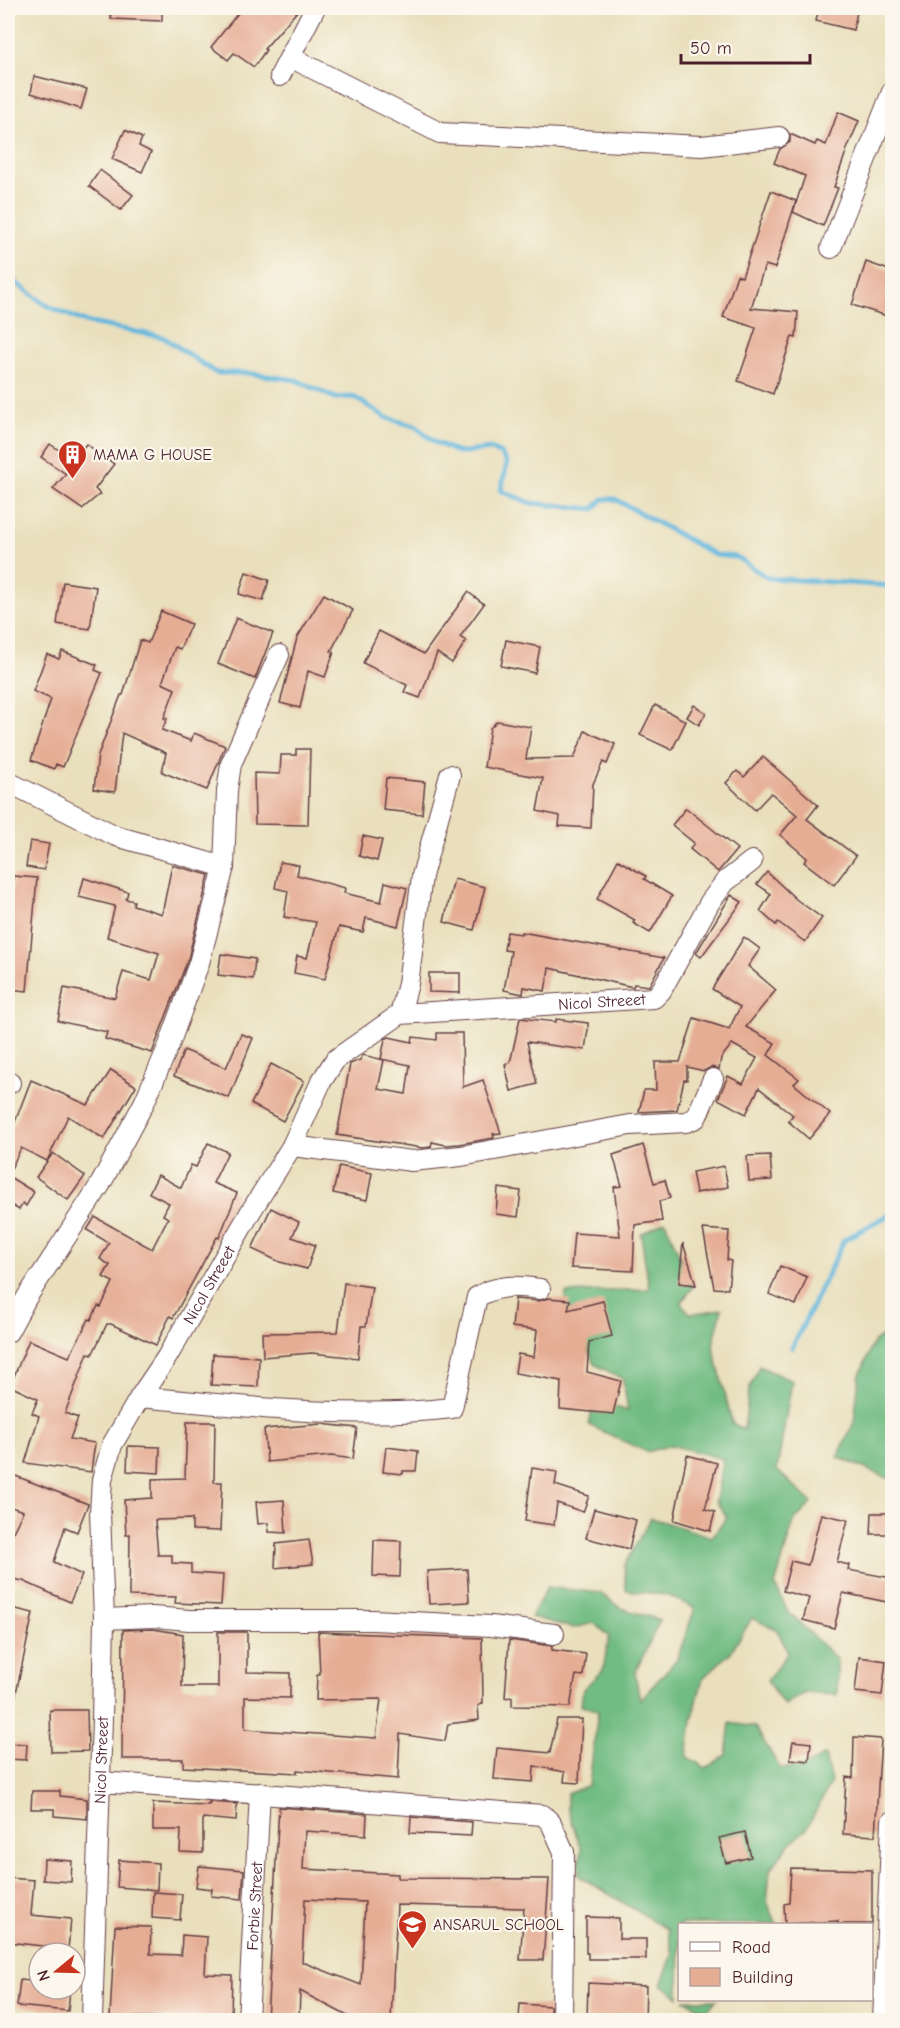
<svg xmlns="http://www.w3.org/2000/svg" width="900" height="2028" font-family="'Comic Neue',sans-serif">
<rect width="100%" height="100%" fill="#fbf7ec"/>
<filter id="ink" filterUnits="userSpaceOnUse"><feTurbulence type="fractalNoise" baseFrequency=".0167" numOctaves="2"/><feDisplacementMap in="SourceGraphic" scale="12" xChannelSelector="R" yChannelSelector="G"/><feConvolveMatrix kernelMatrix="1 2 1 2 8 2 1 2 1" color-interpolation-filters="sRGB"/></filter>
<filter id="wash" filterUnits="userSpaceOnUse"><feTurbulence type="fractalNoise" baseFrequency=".008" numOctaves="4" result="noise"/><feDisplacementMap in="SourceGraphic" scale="24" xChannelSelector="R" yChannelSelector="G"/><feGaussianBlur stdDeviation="1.35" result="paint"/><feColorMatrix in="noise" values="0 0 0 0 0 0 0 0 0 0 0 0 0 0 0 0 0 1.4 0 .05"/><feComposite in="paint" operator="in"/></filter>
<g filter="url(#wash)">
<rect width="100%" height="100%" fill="#e9dfbc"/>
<g fill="#71bc83" stroke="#5e6e57" stroke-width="1.5">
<path d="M665,1221L693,1287L681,1303L690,1314L722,1309L713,1345L732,1423L744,1430L749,1390L759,1366L792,1381L777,1470L812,1503L794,1521L775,1585L788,1612L837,1659V1695L805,1693L784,1705L767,1681L788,1652L777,1630L752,1618L731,1652L703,1678L692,1721L687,1757L706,1768L726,1755L730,1723L755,1727L780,1768H802L825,1755L831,1782L807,1828L788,1846L770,1870L767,1902L777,1924H680L679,1997L661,1984L673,1954L667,1929L579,1876L581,1848L567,1808V1794L589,1785L598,1710L581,1706L583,1689L603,1670L609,1636L594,1623L573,1628L531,1617L547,1587L600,1593L621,1608L660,1620L635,1673L640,1700L677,1659L695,1608L666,1595L626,1590L624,1566L651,1518L712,1537L727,1517L716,1501L723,1459L671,1445L647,1452L589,1425L594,1400L628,1411L623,1379L594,1364L583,1337L562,1325L566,1293L649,1289L641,1234Z"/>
<path d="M892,1331V1480L838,1457L854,1422L859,1377L874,1341Z"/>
<path d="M684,2000H716L707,2011Z"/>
</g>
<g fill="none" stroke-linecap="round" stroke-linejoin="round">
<g stroke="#61b6dd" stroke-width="5">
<path d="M8,272L12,280L46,305L85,322L163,337L216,373H247L296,380L335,398L354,397L387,418L415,426L435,442L459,453L490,449L501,454L507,463L501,491L531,503L594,509L603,499H615L715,555L736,557L768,578L892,586"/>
<path d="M792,1348L844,1240L892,1213"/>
</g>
</g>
<g id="blocks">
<g fill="#e6ad95" fill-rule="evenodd">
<path d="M111,8H162V21L111,19Z"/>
<path d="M242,8H300L264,49L266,50L254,67L234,53L228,60L211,47Z"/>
<path d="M819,8H858L853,30L816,21Z"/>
<path d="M34,76L87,89L81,109L31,93Z"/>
<path d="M838,112L859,121L847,149L834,187L838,188L823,226L793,212L805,176L774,163L780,149L790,142V134L815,145L817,141L826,145Z"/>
<path d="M125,130L142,138L139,146L151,152L142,172L112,159Z"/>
<path d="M100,170L133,195L121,210L89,186Z"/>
<path d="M771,191L796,201L775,268L765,265L751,308L798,312L796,338L792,337L773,394L738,381L756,328L723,317L737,275L742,277Z"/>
<path d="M866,262L892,271V301L887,316L852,305Z"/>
<path d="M50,444L74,460L86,444L114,464L95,489L100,494L82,509L53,489L66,474L41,457Z"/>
<path d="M246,572L269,580L263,601L239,594Z"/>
<path d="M63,582L96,587L90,629L57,624Z"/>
<path d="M468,592L484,604L460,637L466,641L452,663L437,653L420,698L404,692L407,685L363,663L379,631L424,654Z"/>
<path d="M324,594L353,610L331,651L334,652L325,677L308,671L300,708L280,703L297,638Z"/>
<path d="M161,611L191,624L180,649L175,647L162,683L175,689L164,718L167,719L162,730L191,741L194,733L225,746L207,790L162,772L166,753L122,733L115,792L94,789L98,755L121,695H123L140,640L148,643Z"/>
<path d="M236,618L273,633L255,679L218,664Z"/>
<path d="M506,640L540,647L535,673L501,666Z"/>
<path d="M62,651L97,665L95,670L102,673L63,767L56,764L54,769L31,760L51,699L33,691L47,654L59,659Z"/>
<path d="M655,705L686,721L672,750L640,735Z"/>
<path d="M694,705L706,713L699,725L687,717Z"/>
<path d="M497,721L531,727L526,759L574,758L585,731L615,744L607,764L603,762L593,784L591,828L559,826L560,816L537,811L543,778L484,767L490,728Z"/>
<path d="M296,749H310L308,825L255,824L254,773L280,774L281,755H296Z"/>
<path d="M763,757L818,805L807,819L856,856L834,885L804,862L807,858L780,835L797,815L771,793L755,810L726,783L737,771L744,777Z"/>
<path d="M386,778L425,782L422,814L383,810Z"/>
<path d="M686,808L737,849L718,872L690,849L694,843L672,825Z"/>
<path d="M363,836L382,840L377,861L359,856Z"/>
<path d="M30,841L49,844L44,870L26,867Z"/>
<path d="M618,860L646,876L644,879L672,896L650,933L633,923L635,920L597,899Z"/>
<path d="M280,862L299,865L297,875L345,888L344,893L381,902L385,882L407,888L398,926L366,918L363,932L339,927L325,979L294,973L297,956L307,958L316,922L284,917L288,891L275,888Z"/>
<path d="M172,865L209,875L188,959L152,1053L105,1039L107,1032L58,1021L64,988L115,998L123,972L151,980L159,953L107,937L115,906L79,897L84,878L128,892L126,899L134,901L133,905L162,914Z"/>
<path d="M767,872L797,900L822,918L805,942L778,922L776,925L760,911L771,894L757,884Z"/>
<path d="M13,876L37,878L27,991L8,989V945Z"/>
<path d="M454,879L485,887L474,930L444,922Z"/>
<path d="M731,895L742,902L701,957L696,953Z"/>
<path d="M507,932L521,934V932L664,958L649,986L634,984L633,987L549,968L545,991L524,987L523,994L504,990L511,951L504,950Z"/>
<path d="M744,937L760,949L748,966L776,990L746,1027L775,1043L768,1055L799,1079L794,1084L830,1114L809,1139L788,1121L793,1115L759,1088L746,1114L718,1099L728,1076L743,1084L757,1058L732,1044L721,1058L719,1069L711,1067L704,1071L687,1067V1080H684L677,1110L639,1112L644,1090H656L655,1062H680L694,1018L729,1029L740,1007L712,989Z"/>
<path d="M221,954L255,959L253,979L218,975Z"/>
<path d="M429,973H460V993L429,992Z"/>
<path d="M520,1018L556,1022V1019L588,1023V1029L585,1050L527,1042L537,1084L511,1091L505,1064L510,1063Z"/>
<path d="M437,1033H462L463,1087L483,1080L501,1133L493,1134L494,1138L459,1144L446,1145L432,1142L431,1147L423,1148L337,1135L350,1064L360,1060L363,1055L384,1060L378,1089L406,1094L410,1065L381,1059L385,1039L389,1037L412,1042L413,1037L437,1040Z"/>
<path d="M241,1034L253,1038L229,1098L174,1076L184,1050L226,1068Z"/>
<path d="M271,1064L304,1081L283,1121L251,1104Z"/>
<path d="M111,1070L136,1086L104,1139L68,1116L47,1161L21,1148L8,1175V1140L31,1080L88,1105Z"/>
<path d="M208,1143L228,1152L213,1183L237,1193L219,1238L217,1237L173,1318L170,1316L156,1345L111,1324H107L92,1355L88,1353L65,1413L78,1418L70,1439L95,1443L91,1472L25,1463L39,1416L32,1413L38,1399L10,1386L29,1340L69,1357L89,1319L91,1320L98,1306L101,1307L113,1282L103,1277L110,1265L100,1259L109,1243L87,1230L95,1217L152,1249L168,1218L163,1215L169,1203L149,1193L158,1175L181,1188L191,1165L196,1167Z"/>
<path d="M643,1145L654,1183L665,1180L670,1198L659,1201L662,1221L635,1225L633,1271L571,1268L574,1233L620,1236L614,1187L622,1186L613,1155Z"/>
<path d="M53,1153L85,1176L68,1200L36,1177Z"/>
<path d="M770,1155L772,1180L749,1181L747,1156Z"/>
<path d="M339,1166L372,1173L367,1200L333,1193Z"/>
<path d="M724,1166L728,1187L696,1193L692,1172Z"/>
<path d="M8,1176L34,1192L26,1206L23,1203L19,1210L8,1203Z"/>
<path d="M498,1188L521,1191L518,1217L496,1214Z"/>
<path d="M271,1208L299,1222L292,1237L315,1245L307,1269L280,1262L252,1249Z"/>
<path d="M703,1229L729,1231L727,1260L731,1261L728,1289L714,1288Z"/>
<path d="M683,1243L696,1285L679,1283Z"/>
<path d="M780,1266L807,1277L796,1305L769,1294Z"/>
<path d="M344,1283L372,1287L366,1326H361L358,1358L312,1353L263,1357L262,1333L338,1332Z"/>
<path d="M548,1298L570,1300L568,1310L603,1301L612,1336L589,1342L587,1372L621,1381L613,1414L560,1409L561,1381L515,1373L518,1354L534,1357L537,1330L512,1327L515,1299L539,1301Z"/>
<path d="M213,1354L259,1357L258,1387L211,1385Z"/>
<path d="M187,1422H215L214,1482H222L220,1531L192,1530V1519L155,1520L158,1555H172V1563L191,1564V1573L223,1575L221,1605L175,1603L176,1597L129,1596L130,1534L126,1535L124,1500L152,1498V1479L185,1478Z"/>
<path d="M321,1424L357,1428L353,1459L331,1456L267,1462L264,1429Z"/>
<path d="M128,1446L160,1447L159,1473L127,1471Z"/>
<path d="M386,1447L418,1451L416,1471H403V1474L383,1472Z"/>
<path d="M687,1455L717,1463L705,1509L715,1512L710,1531L674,1520Z"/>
<path d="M532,1468L557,1472L555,1485L589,1496L583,1512L557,1503L554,1525L525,1521Z"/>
<path d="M8,1473L88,1504L77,1532L65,1527L54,1562L82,1575L70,1602L23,1581L8,1578V1543L23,1511L8,1506Z"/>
<path d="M284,1500L286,1533L269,1532L268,1523L258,1524L256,1502Z"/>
<path d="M594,1509L636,1520L629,1549L586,1538Z"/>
<path d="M872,1513H892V1534H871Z"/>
<path d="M821,1514L848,1520L837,1562L849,1565L848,1570L892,1578L887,1602L843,1593L834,1628L803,1620L809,1598L783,1591L791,1561L808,1565Z"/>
<path d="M309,1540L313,1564L275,1568L276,1544Z"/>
<path d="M374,1540L401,1541L400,1577L373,1576Z"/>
<path d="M467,1569L469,1602L429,1604L427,1571Z"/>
<path d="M8,1607L33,1613L14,1703L8,1702Z"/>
<path d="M153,1629L183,1634L182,1687H218V1632H247V1672L290,1673V1698L245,1697V1729L376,1738L381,1699L316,1700L317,1675H320L318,1632L482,1638L483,1703L478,1706L479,1720L448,1724L445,1741L400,1734L398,1779L297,1770V1773L183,1767V1759H122L123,1630Z"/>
<path d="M509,1640L552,1646V1650L586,1654L583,1676L576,1675L570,1707L512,1706V1697L505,1698Z"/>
<path d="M859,1657L886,1661L882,1695L855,1692Z"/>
<path d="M50,1710H87L88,1751L51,1752Z"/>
<path d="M557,1719H582L579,1783L564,1782L565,1772L534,1766L533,1782L494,1779L497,1748L550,1753Z"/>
<path d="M854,1737L881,1739L875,1836L843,1834L846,1777L853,1778Z"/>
<path d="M793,1741L811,1743L809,1761L790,1759Z"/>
<path d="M8,1743L27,1744L26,1760L8,1759Z"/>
<path d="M32,1791H60V1796L87,1799V1819L54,1816V1809H31Z"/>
<path d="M209,1802L237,1804L236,1821L203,1818V1853L180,1852L181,1830H153V1803L209,1805Z"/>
<path d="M279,1807L367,1814L366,1835L305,1831L303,1869L398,1874V1878L549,1879L543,1960H520L524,1908L397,1905L391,2020H355L300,1991L299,2020H267ZM305,1899L365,1902L361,1985L302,1962Z"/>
<path d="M411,1817L472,1822L471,1836L410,1833Z"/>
<path d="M745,1832L751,1857L726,1863L719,1838Z"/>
<path d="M44,1859L72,1861L71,1882L43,1880Z"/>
<path d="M119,1860L158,1863L157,1890L117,1887Z"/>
<path d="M199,1866L244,1870L242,1899L211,1896L212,1889L196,1887Z"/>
<path d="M791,1868L872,1870V1924H838V1921L785,1924L784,1904L789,1903Z"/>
<path d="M8,1878L34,1880L31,1915L71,1919L68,1949L8,1942Z"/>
<path d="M153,1892L182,1894L180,1920L152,1918Z"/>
<path d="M586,1917L619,1918V1939H646V1959H588V1953H586Z"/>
<path d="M115,1926L151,1927L150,1954L181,1955L182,1935L207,1937L205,1974L232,1975L231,2018L110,2017Z"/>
<path d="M20,1980L39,1982V1989H70L68,2011L17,2006Z"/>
<path d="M588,1983L646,1986L645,2020H587Z"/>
<path d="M520,2004L550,2006V2020H519Z"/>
</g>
</g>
</g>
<g filter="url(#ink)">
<use href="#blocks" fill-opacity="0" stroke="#623c41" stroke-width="1.5"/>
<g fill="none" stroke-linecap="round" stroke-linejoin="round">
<defs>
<g id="street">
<path d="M290,57L440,133L702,146L779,137"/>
<path d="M280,76L315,8"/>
<path d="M831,248L892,92"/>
<path d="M8,782L116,836L224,867"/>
<path d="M400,1014L408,984L422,876L450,775"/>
<path d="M8,1082L10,1083"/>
<path d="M292,1146L412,1161L461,1156L630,1125L686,1122L696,1118L713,1079"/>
<path d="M8,1332L27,1297L100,1185L144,1103L169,1045L199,963L224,867L227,791L231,764L279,655"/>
<path d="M140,1397C241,1406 351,1420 452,1408L477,1297C499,1284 516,1286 540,1289"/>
<path d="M104,1619L153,1617L189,1620H373L491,1626L554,1634"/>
<path d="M101,1782L543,1815L551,1823L564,1852L562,2020"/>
<path id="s1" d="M92,2020L102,1719L104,1619L100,1512L102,1480L112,1445L140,1397L167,1357L251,1211L292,1146L321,1082L335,1060L400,1014L654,998L661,991L710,902L725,882L752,861"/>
<path id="s2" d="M248,2020L260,1793"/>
<path d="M883,2020L892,1821"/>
</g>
</defs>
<use href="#street" stroke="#623c41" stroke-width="22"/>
<use href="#street" stroke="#fff" stroke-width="20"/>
</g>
</g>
<defs>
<symbol id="building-pin" viewBox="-11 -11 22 30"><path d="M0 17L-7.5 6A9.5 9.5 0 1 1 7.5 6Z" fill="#c8321e" stroke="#fbf7ec"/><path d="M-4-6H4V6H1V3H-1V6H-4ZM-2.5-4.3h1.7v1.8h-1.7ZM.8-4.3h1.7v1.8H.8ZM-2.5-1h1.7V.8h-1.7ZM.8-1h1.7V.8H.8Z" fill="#fff"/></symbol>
<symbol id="school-pin" viewBox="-11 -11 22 30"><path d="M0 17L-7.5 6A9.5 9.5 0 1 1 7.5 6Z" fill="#c8321e" stroke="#fbf7ec"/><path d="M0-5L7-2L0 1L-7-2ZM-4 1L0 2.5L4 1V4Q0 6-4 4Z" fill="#fff"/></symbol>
</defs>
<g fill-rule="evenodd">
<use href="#building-pin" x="56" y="438" width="33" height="45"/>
<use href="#school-pin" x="396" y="1908" width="33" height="45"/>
</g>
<g text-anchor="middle" stroke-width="4.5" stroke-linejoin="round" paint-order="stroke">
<g font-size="16" fill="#4a1f2b" stroke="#fbf7ec" text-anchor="start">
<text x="93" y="460">MAMA G HOUSE</text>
<text x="433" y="1930">ANSARUL SCHOOL</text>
</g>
<g font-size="16" fill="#4a1f2b" stroke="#fbf7ec">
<text dy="6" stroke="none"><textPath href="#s1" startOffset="1304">Nicol Streeet</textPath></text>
<text dy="6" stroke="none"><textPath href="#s1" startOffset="764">Nicol Streeet</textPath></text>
<text dy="6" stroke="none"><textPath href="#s1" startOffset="260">Nicol Streeet</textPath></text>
<text dy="6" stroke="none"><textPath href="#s2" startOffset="114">Forbie Street</textPath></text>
</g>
</g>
<rect width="900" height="2028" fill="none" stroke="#fbf7ec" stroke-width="30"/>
<rect x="678" y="1923" width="195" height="78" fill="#fbf7ec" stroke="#b4a19f" stroke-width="1.5"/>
<rect x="690" y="1942" width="30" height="9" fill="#ffffff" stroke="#b4a19f" stroke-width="1.5"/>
<text x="732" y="1953" font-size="18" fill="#4a1f2b">Road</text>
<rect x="690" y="1968" width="30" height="18" fill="#e6ad95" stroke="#b4a19f" stroke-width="1.5"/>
<text x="732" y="1983" font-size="18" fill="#4a1f2b">Building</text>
<g transform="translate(57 1971) rotate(251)"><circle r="28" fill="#fbf7ec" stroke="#b4a19f" stroke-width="1.5"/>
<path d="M0-4.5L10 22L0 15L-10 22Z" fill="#c8321e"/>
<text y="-9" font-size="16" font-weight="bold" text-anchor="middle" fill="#4a1f2b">N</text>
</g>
<path d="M681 54v9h129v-9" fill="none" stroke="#4a1f2b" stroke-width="3"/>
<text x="690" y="54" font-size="18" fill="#4a1f2b" stroke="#fbf7ec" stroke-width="4.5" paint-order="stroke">50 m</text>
</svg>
